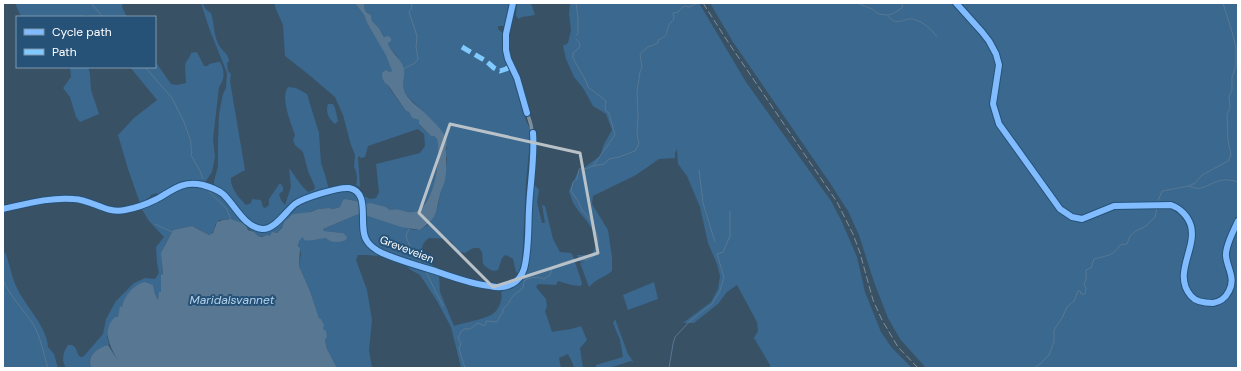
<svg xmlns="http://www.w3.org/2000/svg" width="1241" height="371" font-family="'DM Sans',sans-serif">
<rect width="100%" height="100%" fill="#395165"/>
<g fill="#3a688f">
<path d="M15,3H123L122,7L127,17H89L88,15L81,17H21Z"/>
<path d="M201,3H203C204,8 206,10 211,13C215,25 213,36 220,47C224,53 228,53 229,61L227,63L228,71L231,74L230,81L245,170L231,178C230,188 239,198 246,205L251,203L252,199L261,200L263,207L265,208L269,205V199L280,183L283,187V191L279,194L281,200L285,205L291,187L289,168L302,186L308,192L314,190L315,187L308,171L303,152L295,145L293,140L295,135C291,123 280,98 288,87L296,88L307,94L319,133L321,163L325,175L329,190C317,193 304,196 294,203C278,214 269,239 246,218C242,213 239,208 235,203C228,196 221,190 214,184V181L218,166V142L219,114L223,94L226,88L227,73L209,28Z"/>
<path d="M274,3H355L364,15L367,23L388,57L392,71L389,72L388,85L390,89L406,111L409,112L412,118L419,120V125L431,136H434L437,139C441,156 435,203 417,211C406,215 402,207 390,210L386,207L364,205V196L370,199L376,198L379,192L376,164L420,153L425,146L424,134L418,129L368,146L365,157L361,158L359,156L358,157L360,187L356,185C358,180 357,171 354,167L355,155L351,145L343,115L335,97L308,74L285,56L283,25L276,9Z"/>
<path d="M365,3H511L505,26H498V29L504,34L505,58L516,78L526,115L525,116C526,123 529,125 531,132L526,182L522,265L520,275L516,272L513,259L508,256L505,255L502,258L498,270C492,272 488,269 483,264L482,252L479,248H473L465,253L457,251L452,242L447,239L429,238C414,249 427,259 436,269C418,263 379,255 368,240C365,236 364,230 364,226C364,221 363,217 365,214L414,230H420L428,225L438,206L440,195L445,179L447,159L445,152L447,148L434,122L407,96L403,88L404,69L397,56L389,47L388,43L379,28L372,21L371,15L366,12L364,7Z"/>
<path d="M517,3H531L535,15L522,17L519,19L516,16Z"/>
<path d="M570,3H699L746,82L831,201L842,222L857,257L865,292L881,332L892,348L912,368H770V365L754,338L758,331L757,322L737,285L727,292L718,304L694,323H683L711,302L718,289L720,276L717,264L708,243L700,207L687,176L678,164L677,149L675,153V158L659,159L636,175L593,196L592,204L608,230L612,257V271C604,278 597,278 589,287L580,263H586L580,262L577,255H591C605,236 585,221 575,206C572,202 571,196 569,191L578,172L600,156L604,144L612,130L606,114L593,106L583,88L574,77L566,59L563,46L568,43L571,30L569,14Z"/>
<path d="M710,3H1238V368H926L900,339L888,318L874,282L859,235L848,211L830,183L733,42Z"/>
<path d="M197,52L204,66H208L209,64L218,62H220C225,71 225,79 219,87L213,139L215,157L212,172L206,181C185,183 178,183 160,195H158L157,193L151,195L150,197L140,203L128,169L118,135L134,118L157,100L130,67H155V61L171,84L177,85L186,83C186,77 184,68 186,62C188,59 190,57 191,53Z"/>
<path d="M70,67H88L90,74L91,90L99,114L80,122L76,117L70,97L63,88L71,77Z"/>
<path d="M328,104H333L335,108L338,121L335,124C329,119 325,112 328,104Z"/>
<path d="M531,181L539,190L537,202L542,223H545L542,205L545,206L553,239L560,252L571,253L573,256L582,283L581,286C573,286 565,283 558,281L556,285L538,284L536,287L546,299L547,307L545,311L552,332C562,330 571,330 581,326L587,340L580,348L583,368H574C573,362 570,359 568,354L559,358L561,368H461L451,327L437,301L420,275L411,270L404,264L439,276L440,292L454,326C463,323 485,319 493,314C499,309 503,299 501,292L520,282L524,278L529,245Z"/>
<path d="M196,187L215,192L230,205L246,223L256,229L264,232C278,227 286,213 297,205C305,199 342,187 351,190C356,192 359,197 361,202L346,199L340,207L333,209L329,208L318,209L284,222C281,234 270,238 258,236C251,229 240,224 231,219L219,220L215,225C215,230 213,233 209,235L192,226L173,230C163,248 160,253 163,274L161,275V292L159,301L155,294L153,285L136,286L123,303L118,317L107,337L109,344L108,345C97,348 87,355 91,368H66C61,360 63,352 68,345H72L75,347L79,356L81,357L84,356L103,334L106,319L116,301L134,283L145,278L155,279L159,273L157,263L156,247L164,237L149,221L141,208L185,188Z"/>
<path d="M361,213C360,223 358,238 366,245C370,250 375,251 378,256L367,255H358L356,260L367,290L372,320L369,350L372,368H337L327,349L321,319L319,318L310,291L299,266L301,254L298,243L301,238L303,237L326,238L343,233L324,231L323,229Z"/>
<path d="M3,251L6,254C10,266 12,279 18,290C27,308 47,327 48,347L54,354L58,368H3Z"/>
<path d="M654,282L658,299L628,310L623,295Z"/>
<path d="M615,319L628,354L634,363L631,361L609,368H596V365L623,357L620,340L613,323Z"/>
</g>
<path fill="#587792" d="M355,3H365L364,7L366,12L371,15L372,21L379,28L384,37L388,36L391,38V41L388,43C389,51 402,59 404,69C405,76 402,83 404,90C407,99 417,106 424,112C431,119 442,129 446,138C448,143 445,148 446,153C446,162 447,171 445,180C444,185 441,190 440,195C435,214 438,217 420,230L401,227L368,216L365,214L361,213L323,229L324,231L343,233L347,237L346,240C340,242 332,244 326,238C319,238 311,242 304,240L303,237C300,239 298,242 298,246L300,248L299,266L310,291L319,318L321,319L324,325L323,329L326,331L327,337L325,340L327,349L337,368H91C87,355 97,348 108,345L118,361C110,346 101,331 115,317H118L120,306L122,307C124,296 134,284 145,282L153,285L155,294L158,300L159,292H161V275L163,274L161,253L173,230L192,226L209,235L213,233L217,222L223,220L231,219L245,224L248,230L254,232L258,236L262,237L267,235L270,236L272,232L277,233L282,228L284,222L293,214L311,212L318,209L329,208L333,209L340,207L343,200L346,199L361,202V205L370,203L386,207L390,210C402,207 406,215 417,211C435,203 441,156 437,139L434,136H431L419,124V120L412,118L409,112L406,111L388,85C383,82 382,78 382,73L386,70L389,72L392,71L387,58V57L367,23L364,15Z"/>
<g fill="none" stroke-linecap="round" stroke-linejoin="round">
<g stroke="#587792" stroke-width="1">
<path d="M91,3L103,17"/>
<path d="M858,3C863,6 868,7 872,9C874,10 876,12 877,13C880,15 884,14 887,15C889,16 891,20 894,21C899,23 904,20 909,19C919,18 932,29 937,37"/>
<path d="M888,15L892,14L902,8L903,3"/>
<path d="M576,35L578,34V18L576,3"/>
<path d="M576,39L580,44L579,48L573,53V58L587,83L588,87L606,101L605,106L606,111L609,113L615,135L593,166"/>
<path d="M145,67L172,98L184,122L191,142C190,146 193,150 191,155L200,171L203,179"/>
<path d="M403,69L415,63L418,59L416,47L417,36L409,12L412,8L411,3"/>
<path d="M699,170L703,203L715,242"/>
<path d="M1189,186C1201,193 1209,183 1219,181C1225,179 1232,180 1238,182"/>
<path d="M209,192L226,208L231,219"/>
<path d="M1158,201L1162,191L1189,186L1195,183L1202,175L1228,161L1231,155L1228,140L1227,115L1230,107L1229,97L1232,90V77L1236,66V47L1232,32L1223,3"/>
<path d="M155,224L172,232"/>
<path d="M409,229L406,235L407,240L421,264"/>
<path d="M578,259L587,260L593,257L597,253L598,238L594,226L588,217L582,210L578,201L571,191L573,182L577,179L579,169H585L593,166L604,164L609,159L619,157L635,151L639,144L637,135L638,116L637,92L640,72L642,67L640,54L648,47L658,43V40C670,35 665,33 669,25C670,23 672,21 674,19L673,13L678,12L684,6L690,7L697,3"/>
<path d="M426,272L443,306"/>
<path d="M3,280C10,296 23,309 33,324C41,337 43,353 48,368"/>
<path d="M465,368L459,349L461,343L458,338L461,332L464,329H470L478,323L484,326L486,324V321L497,322L501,314L503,313V309C511,303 508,301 513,296C519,289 524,292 524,281C531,277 537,276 544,279L550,275L552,269L561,263L574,259"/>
<path d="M669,368L673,344L675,337L690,321L712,304L720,291L724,277L717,254L723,252L730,236V211"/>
<path d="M1034,368L1040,364L1049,355L1054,342V330L1062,318L1067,307L1074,301L1078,291H1080L1081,294H1085L1086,289L1084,283L1086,281V270L1091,268L1094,259C1105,256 1114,256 1120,245L1127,244L1130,236L1136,231L1146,226L1155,217L1157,208"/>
</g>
<g stroke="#7d8e9c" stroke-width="3.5">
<path d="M956,3L982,32L989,41L996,54L999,65L993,104L999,124L1060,209L1072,217L1082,219L1114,206L1171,205C1180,208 1188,216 1191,226C1197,249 1172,274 1191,296C1196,302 1205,303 1213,303C1220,302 1226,297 1229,291C1236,278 1227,268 1226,256C1225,246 1234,230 1238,221"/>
<path d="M3,209C26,204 50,197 74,198C92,200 106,214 124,210C135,208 146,204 156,199C172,191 181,181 201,185C210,187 218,189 225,196C235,206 246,229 264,228C276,228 285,213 293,206C301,198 339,186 350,188C372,193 356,228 367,242C378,257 421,266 439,272C455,278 493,292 509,286C515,283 521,277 523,270C525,265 525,260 526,255C528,240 528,225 529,210C530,186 532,162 533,138L531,125L517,78L506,54V34L513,3"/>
</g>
<path stroke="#7f8f9c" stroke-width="1" stroke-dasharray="7 3" stroke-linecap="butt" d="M703,3L728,42L837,202L853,234L860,253L873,300L882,320L898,347L918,368"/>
<path stroke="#80caff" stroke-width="5" stroke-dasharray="10 5" stroke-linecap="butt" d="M462,47L486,61L494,68L500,71L506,69L511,66"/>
<defs>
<g id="cycleway">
<path d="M513,3L506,34V50L508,59L517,78L527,113"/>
<path d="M956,3L982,32L989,41L996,54L999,65L993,104L999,124L1060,209L1072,217L1082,219L1114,206L1171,205C1180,208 1188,216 1191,226C1197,249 1172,274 1191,296C1196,302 1205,303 1213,303C1220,302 1226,297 1229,291C1236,278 1227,268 1226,256C1225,246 1234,230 1238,221"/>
<path d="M3,209C26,204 50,197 74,199C93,200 106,214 125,210C136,208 147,204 157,199C173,190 183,180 203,185C210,187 217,189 223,194C235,205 244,227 262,229C275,230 286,211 295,204C303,198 338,187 349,188C372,192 357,227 367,241C370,246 376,250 382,253C398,260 415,265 432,270C451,276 470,284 490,286C498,288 505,288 512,284C518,281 522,275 524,269C529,251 528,228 529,209C530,184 535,158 533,133"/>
</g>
</defs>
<use href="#cycleway" stroke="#265278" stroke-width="8"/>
<use href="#cycleway" stroke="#80bcff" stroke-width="6"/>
</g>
<path fill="none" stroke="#bac2c9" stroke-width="3" stroke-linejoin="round" d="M450,124L580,153L598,253L493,287L419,213Z"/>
<g text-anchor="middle" stroke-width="4" stroke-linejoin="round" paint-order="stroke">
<g font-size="11" fill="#fff" stroke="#265278">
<text transform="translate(407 249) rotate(21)" y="4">Greveveien</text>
</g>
<g font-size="12" font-style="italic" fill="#b4d2eb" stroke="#265278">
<text x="232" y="304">Maridalsvannet</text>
</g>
</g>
<rect width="1241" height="371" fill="none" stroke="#ffffff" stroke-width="8"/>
<rect x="16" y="16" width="140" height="52" fill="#265278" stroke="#7d97ae"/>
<rect x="24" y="29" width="20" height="6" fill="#80bcff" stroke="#7d97ae"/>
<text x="52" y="36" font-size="12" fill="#ffffff">Cycle path</text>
<rect x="24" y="49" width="20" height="6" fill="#80caff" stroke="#7d97ae"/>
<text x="52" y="56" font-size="12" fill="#ffffff">Path</text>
</svg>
